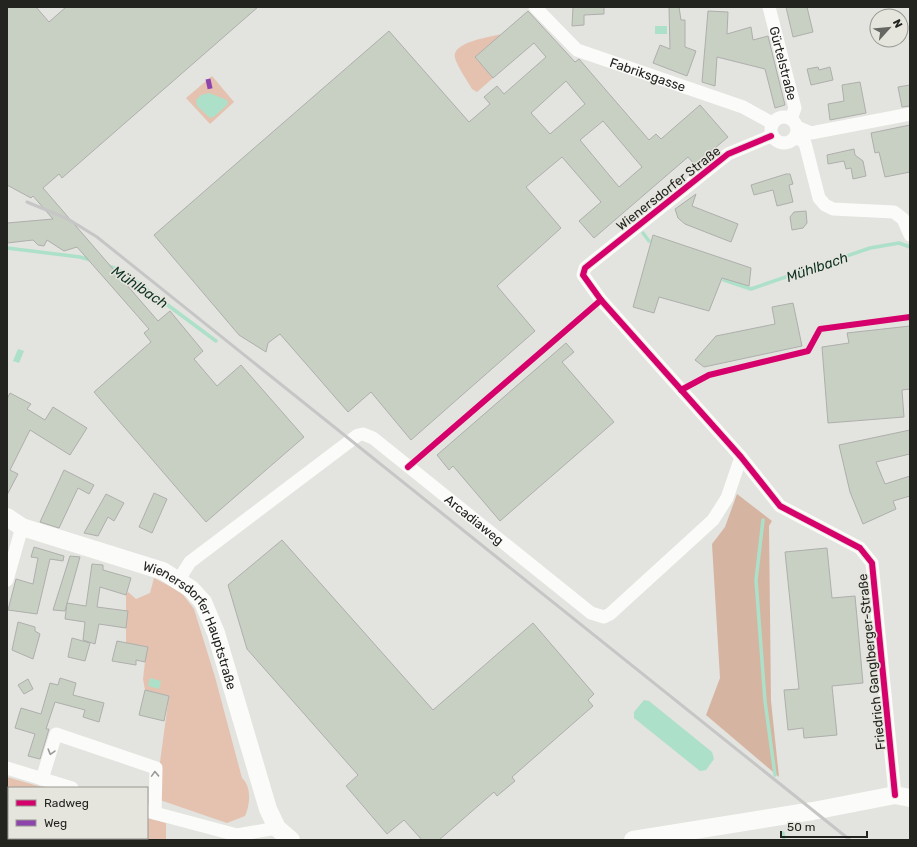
<svg xmlns="http://www.w3.org/2000/svg" width="917" height="847" font-family="Rubik,sans-serif">
<rect width="100%" height="100%" fill="#e3e3df"/>
<g fill="#e5c2af">
<path d="M502,34L475,57L493,78L477,92L472,89C467,80 458,68 455,58C451,42 490,37 502,34Z"/>
<path d="M212,76L234,102L210,124L186,98Z"/>
<path d="M154,578L181,592L194,609L215,677L242,778C252,787 250,805 245,816L227,823L160,800V762L169,696L145,690L143,679L145,662L126,643V595L128,592L136,599L150,593Z"/>
<path d="M7,777L45,788H9V838H147V818L166,823V840H7Z"/>
</g>
<path fill="#d6b4a2" d="M737,494L772,521L769,526L771,701L779,777L706,715L720,678L712,544L725,527Z"/>
<g fill="#ace0c9">
<rect x="655" y="26" width="12" height="8"/>
<path d="M209,93L227,100L228,104L215,116L210,118L197,106L196,100L201,95Z"/>
<path d="M18,349L24,351L19,363L13,361Z"/>
<path d="M150,678L161,681L159,689L148,686Z"/>
<path d="M644,700L649,701L712,752L714,759L706,770L700,771L634,718V712Z"/>
</g>
<g fill="none" stroke-linecap="round" stroke-linejoin="round">
<g stroke="#ace0c9" stroke-width="3.5">
<path d="M643,233L649,241"/>
<path d="M7,248L80,257L91,260"/>
<path d="M108,266L117,269L134,280L216,341"/>
<path d="M724,280L751,289L870,248L899,243L910,247"/>
<path d="M763,520L756,580L765,701L775,775"/>
<path d="M783,833L784,840"/>
</g>
</g>
<g fill="#c8cfc3" stroke="#aeafac" fill-rule="evenodd">
<path d="M7,7H36L49,22L66,7H258L62,178L59,174L43,188L158,321L170,311L203,351L194,359L217,386L241,365L304,437L206,522L94,392L151,342L144,333L149,329L77,247L64,251L47,240L44,246L38,245L33,240L7,243V223L53,219L33,196L31,198L7,185Z"/>
<path d="M573,7H604V14L584,15V25L572,26Z"/>
<path d="M669,7H679L681,20H685V47L696,51L687,76L653,63L660,45L670,49Z"/>
<path d="M786,7H807L813,32L793,37Z"/>
<path d="M528,11L575,62L579,59L649,140L656,134L661,139L700,105L728,137L695,165L688,157L594,238L579,221L601,202L562,157L526,187L561,228L497,286L535,331L411,440L371,392L348,412L280,334L268,343L266,352L239,335L154,235L389,31L469,122L490,104L484,97L497,86L504,94L546,57L534,43L493,78L475,57ZM566,81L585,104L550,134L531,113ZM603,121L642,167L619,187L580,140Z"/>
<path d="M708,11L728,12L727,34L751,27L753,40L768,36L785,105L775,108L765,69L717,57L715,86L702,82Z"/>
<path d="M818,67L819,70L830,67L833,80L811,85L807,69Z"/>
<path d="M860,82L866,113L830,120L828,104L844,101L842,85Z"/>
<path d="M910,85V106L902,107L898,87Z"/>
<path d="M910,125V172L885,177L879,152L875,153L871,133Z"/>
<path d="M854,149L855,155L863,161L866,176L853,179L851,168L846,169L844,161L828,164L827,155Z"/>
<path d="M786,174H790L793,184L789,185L793,202L777,206L773,190L754,195L751,185Z"/>
<path d="M696,194L692,206L738,224L731,242L685,224L678,218L675,209Z"/>
<path d="M806,211L807,223L803,228L792,230L790,217L794,212Z"/>
<path d="M653,235L751,268L749,286L722,278L709,311L659,297L654,313L633,307Z"/>
<path d="M793,303L802,346L704,367L695,360L716,336L775,324L772,307Z"/>
<path d="M910,326V389L902,390L904,417L828,423L822,347L849,343L847,333Z"/>
<path d="M566,343L574,352L562,362L614,422L500,521L453,466L449,470L437,455Z"/>
<path d="M10,393L31,404L27,409L45,420L53,407L87,428L70,455L30,430L10,470L18,474L7,495V399Z"/>
<path d="M910,430V454L876,462L885,484L910,476V496L893,501L896,509L863,524L850,492L839,445Z"/>
<path d="M64,470L94,485L89,494L78,488L59,528L40,522Z"/>
<path d="M154,493L167,499L152,533L139,527Z"/>
<path d="M106,494L124,503L114,521L108,517L98,536L84,533Z"/>
<path d="M282,540L433,710L533,623L594,694L588,700L593,706L512,777L515,781L497,796L494,792L439,840H422L404,820L387,834L346,786L358,775L247,649L228,585Z"/>
<path d="M34,547L64,556L63,561L50,559L37,614L8,610L16,579L33,584L38,558L31,557Z"/>
<path d="M827,548L832,598L855,596L863,683L832,686L837,735L804,738L803,728L788,730L784,690L799,689L785,552Z"/>
<path d="M70,556L80,557L65,611L53,610Z"/>
<path d="M92,564L103,565V570L131,578L126,595L100,587L97,607L128,611L126,628L99,624L95,644L83,640L85,622L65,619L67,603L86,606Z"/>
<path d="M18,622L35,627V631L40,634L33,659L12,650Z"/>
<path d="M72,638L90,643L85,661L68,657Z"/>
<path d="M117,641L148,647L145,662L136,660V665L112,661Z"/>
<path d="M60,678L76,683L73,695L104,703L99,722L83,717L85,710L55,702L46,729H49L40,759L28,756L35,734L15,728L21,708L41,714L50,683L58,685Z"/>
<path d="M28,679L33,689L24,694L18,685Z"/>
<path d="M145,690L169,696L164,721L139,715Z"/>
</g>
<g fill="none" stroke-linecap="round" stroke-linejoin="round">
<g stroke="#fbfbfa" stroke-width="13">
<path id="s1" d="M535,7L577,50L743,107L772,123"/>
<path id="s2" d="M769,7L795,108L791,119"/>
<circle cx="784" cy="130" r="13"/>
<path d="M797,127L811,133L910,114"/>
<path d="M771,136L728,154L585,268L583,275L601,300L741,457L780,506L860,548L872,563L895,795"/>
<path d="M796,136L805,143L819,198L825,205L833,209L894,212L903,219L910,235"/>
<path d="M7,580L22,527"/>
<path id="s3" d="M178,581L190,562L358,435L363,434L373,438L591,613L604,617L610,614L713,520L727,498L741,457"/>
<path d="M7,768L72,788"/>
<path d="M42,779L56,734L156,768L155,813"/>
<path d="M147,811L237,835L277,828"/>
</g>
<g stroke="#fbfbfa" stroke-width="18">
<path id="s4" d="M7,517L22,527L163,571L191,589L203,602L216,633L268,809L277,828L291,840"/>
<path d="M633,840L813,811L895,795L910,798"/>
</g>
<path stroke="#c6c6c6" stroke-width="3" d="M27,202L68,219L97,237L850,840"/>
<path stroke="#8e44ad" stroke-width="5" stroke-dasharray="10 5" stroke-linecap="butt" d="M208,79L211,93"/>
<defs>
<g id="cycleway">
<path d="M771,136L728,154L585,268L583,275L601,300L741,457L780,506L860,548L872,563L895,795"/>
<path d="M681,390L709,375L808,351L820,329L910,317"/>
<path d="M408,467L601,300"/>
</g>
</defs>
<use href="#cycleway" stroke="#e5e5dd" stroke-width="8"/>
<use href="#cycleway" stroke="#d6006c" stroke-width="6"/>
</g>
<defs><path id="oneway-chevron" d="M-2-3.5L2.5 0L-2 3.5" fill="none" stroke-width="1.6" stroke-linecap="round" stroke-linejoin="round"/></defs>
<g stroke="#9a9a98">
<use href="#oneway-chevron" transform="translate(51 752) rotate(106)"/>
<use href="#oneway-chevron" transform="translate(155 774) rotate(-92)"/>
</g>
<g text-anchor="middle" stroke-width="3" stroke-linejoin="round" paint-order="stroke">
<g font-size="13" fill="#232320" stroke="#e5e5dd">
<text dy="5" stroke="none"><textPath href="#s2" startOffset="58">Gürtelstraße</textPath></text>
<text dy="5" stroke="none"><textPath href="#s1" startOffset="135">Fabriksgasse</textPath></text>
<text transform="translate(668 188) rotate(-38)" y="5">Wienersdorfer Straße</text>
<text dy="5" stroke="none"><textPath href="#s3" startOffset="379">Arcadiaweg</textPath></text>
<text dy="5" stroke="none"><textPath href="#s4" startOffset="227">Wienersdorfer Hauptstraße</textPath></text>
<text transform="translate(871 662) rotate(-96)" y="5">Friedrich Ganglberger-Straße</text>
</g>
<g font-size="14" font-style="italic" fill="#0f3225" stroke="#e5e5dd">
<text transform="translate(817 267) rotate(-19)" y="5">Mühlbach</text>
<text transform="translate(140 287) rotate(34)" y="5">Mühlbach</text>
</g>
</g>
<rect width="917" height="847" fill="none" stroke="#232320" stroke-width="16"/>
<rect x="8" y="787" width="140" height="52" fill="#e5e5dd" stroke="#979791"/>
<rect x="16" y="800" width="20" height="6" fill="#d6006c" stroke="#979791"/>
<text x="44" y="807" font-size="12" fill="#232320">Radweg</text>
<rect x="16" y="820" width="20" height="6" fill="#8e44ad" stroke="#979791"/>
<text x="44" y="827" font-size="12" fill="#232320">Weg</text>
<g transform="translate(889 28) rotate(63)"><circle r="19" fill="#e5e5dd" stroke="#979791"/>
<path d="M0-3L7 15L0 10L-7 15Z" fill="#666663"/>
<text y="-6" font-size="11" font-weight="bold" text-anchor="middle" fill="#232320">N</text>
</g>
<path d="M781 831v6h86v-6" fill="none" stroke="#232320" stroke-width="2"/>
<text x="787" y="831" font-size="12" fill="#232320" stroke="#e5e5dd" stroke-width="3" paint-order="stroke">50 m</text>
</svg>
